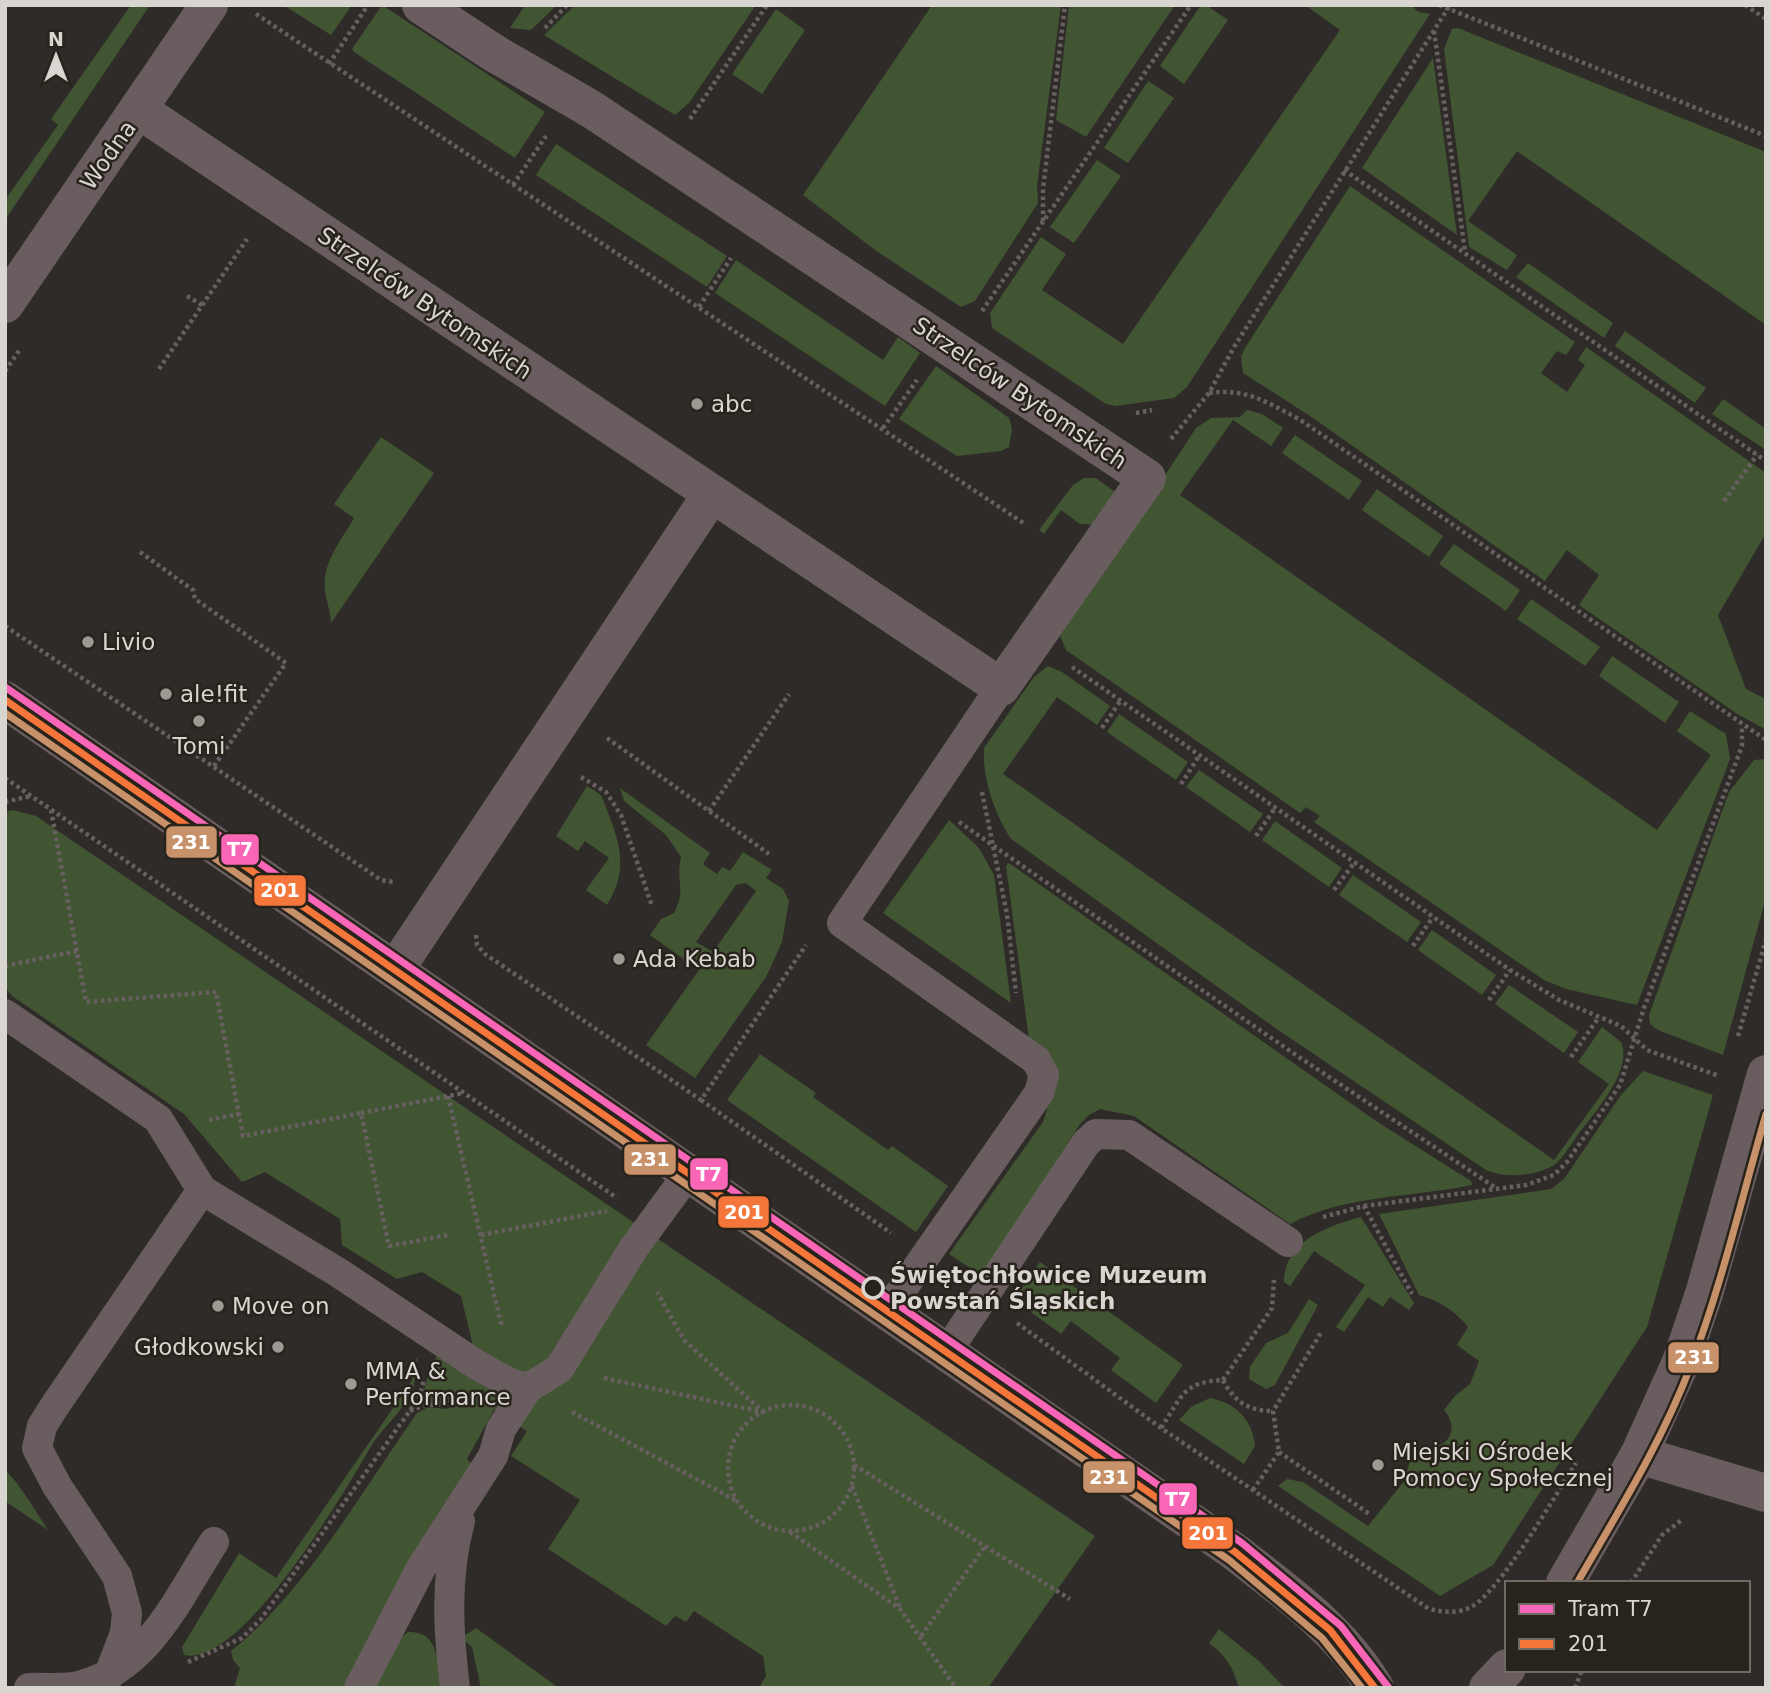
<svg xmlns="http://www.w3.org/2000/svg" width="1771" height="1693" font-family="'DejaVu Sans',sans-serif">
<rect width="100%" height="100%" fill="#2e2b28"/>
<g fill="#415533" fill-rule="evenodd">
<path d="M131,5H150L5,220V200L58,125L51,119Z"/>
<path d="M283,5H352L331,35Z"/>
<path d="M382,5L545,112L515,158L354,52L352,49Z"/>
<path d="M525,5H557L531,30L510,28Z"/>
<path d="M575,5H756L689,103L675,115L544,35Z"/>
<path d="M932,5H1061L1037,185L1038,203L975,301L961,307L875,250L803,195Z"/>
<path d="M1069,5H1175L1086,137L1056,120Z"/>
<path d="M1201,5H1206L1228,20L1184,84L1160,66Z"/>
<path d="M1305,5H1412L1418,12L1430,14L1187,387L1174,398L1116,406L1106,404L992,328L990,313L1041,237L1066,254L1042,290L1123,344L1340,30Z"/>
<path d="M776,9L805,30L762,94L732,74Z"/>
<path d="M1458,28L1766,152V325L1517,151L1468,221L1517,255L1507,270L1469,247L1444,49L1452,29Z"/>
<path d="M1433,58L1457,235L1362,168Z"/>
<path d="M1148,81L1174,98L1128,163L1104,148Z"/>
<path d="M556,144L727,256L707,287L536,175Z"/>
<path d="M1097,160L1121,176L1074,243L1050,227Z"/>
<path d="M1350,186L1575,342L1566,355L1557,351L1541,373L1567,392L1585,365L1578,360L1586,347L1766,473V533L1718,615L1746,689L1766,699V730L1736,713L1579,605L1599,575L1567,550L1545,581L1310,416L1243,373L1241,357L1245,348Z"/>
<path d="M736,260L883,360L898,337L920,353L885,406L715,293Z"/>
<path d="M1528,263L1613,323L1604,338L1516,277Z"/>
<path d="M1625,331L1706,388L1695,403L1615,346Z"/>
<path d="M936,366L1009,418L1012,429L1009,447L1001,451L957,456L899,419Z"/>
<path d="M1723,399L1766,429V450L1712,414Z"/>
<path d="M1247,410L1262,414L1283,428L1271,446L1233,420L1180,495L1657,830L1711,755L1677,731L1690,711L1726,734L1730,759L1637,1005L1566,989L1544,980L1314,822L1320,816L1306,807L1300,813L1066,650L1060,636L1196,428L1211,418L1240,417Z"/>
<path d="M1295,435L1362,481L1349,500L1282,453Z"/>
<path d="M381,437L434,473L331,623C331,611 326,602 325,590C322,562 341,541 354,518L334,504Z"/>
<path d="M1084,478H1096L1118,494L1104,525L1080,524L1061,510L1044,534L1039,530L1073,485Z"/>
<path d="M1377,489L1443,536L1429,557L1362,510Z"/>
<path d="M1454,544L1520,590L1506,611L1439,564Z"/>
<path d="M1531,599L1600,647L1585,666L1517,619Z"/>
<path d="M1612,656L1679,702L1665,723L1599,676Z"/>
<path d="M1048,666L1062,672L1110,706L1097,725L1057,697L1003,774L1554,1160L1609,1084L1578,1062L1602,1027L1621,1042C1634,1070 1593,1114 1577,1136C1570,1145 1563,1159 1554,1165C1536,1176 1505,1179 1486,1170L1278,1030L1011,839C995,814 982,779 984,748L1034,677Z"/>
<path d="M1119,714L1188,762L1176,780L1107,732Z"/>
<path d="M1766,759V897L1723,1055L1658,1030L1650,1024L1649,1015L1729,792L1754,760Z"/>
<path d="M1199,770L1263,814L1250,832L1186,787Z"/>
<path d="M587,786L601,795C617,836 632,865 607,905L586,890L609,858L585,841L578,851L556,836Z"/>
<path d="M620,788L710,853L703,864L717,874L722,867L730,871L743,852L772,870L766,878L783,889L789,901L782,942L766,977L695,1078L646,1045L699,970L650,935L661,919L674,913C687,887 675,883 681,857L666,835L624,801ZM746,883L756,891L713,952L696,942L736,885Z"/>
<path d="M13,810L36,816L1095,1536L988,1688H759L766,1676L763,1656L694,1611L686,1622L675,1616L666,1626L548,1549L580,1500L511,1456L527,1431L494,1410L467,1459L473,1465L346,1688H234L240,1668L233,1660L231,1651C305,1592 362,1491 417,1413L428,1407L446,1409L485,1394L483,1389C466,1398 441,1411 422,1398L430,1368L438,1354L481,1379L461,1296L422,1272L397,1279L342,1245L340,1219L265,1172L242,1182L184,1114L12,996L5,987V812Z"/>
<path d="M949,820L979,848L994,875L1011,1003L883,913Z"/>
<path d="M1275,821L1342,868L1329,887L1262,840Z"/>
<path d="M1009,863L1376,1121L1471,1181L1472,1185C1410,1198 1348,1194 1290,1224L1134,1116L1100,1109L1089,1115L1080,1124L982,1276L949,1254L1043,1122L1050,1100L1030,1047L1006,866Z"/>
<path d="M1353,875L1421,922L1407,942L1339,895Z"/>
<path d="M1432,930L1496,975L1482,995L1418,950Z"/>
<path d="M1509,985L1578,1032L1564,1053L1495,1004Z"/>
<path d="M760,1054L816,1093L813,1097L888,1150L892,1146L948,1186L916,1232L727,1100Z"/>
<path d="M1643,1071L1713,1095L1647,1327L1493,1565L1440,1596L1278,1486L1287,1479L1303,1482L1368,1526L1405,1480L1410,1460L1420,1446C1445,1453 1462,1431 1444,1410L1455,1396L1470,1384L1479,1361L1457,1345L1468,1327C1454,1310 1440,1301 1419,1295L1379,1214L1551,1189L1564,1179L1621,1095Z"/>
<path d="M1361,1217L1414,1303L1409,1310L1390,1297L1383,1307L1368,1297L1344,1332L1336,1327L1365,1285L1314,1251L1290,1286L1284,1282C1284,1241 1328,1226 1361,1217Z"/>
<path d="M1040,1262L1183,1365L1156,1403L1111,1370L1120,1358L1071,1321L1061,1334L1013,1299Z"/>
<path d="M1309,1299L1318,1305L1275,1385L1266,1389L1249,1379L1250,1367L1266,1343L1288,1333Z"/>
<path d="M418,1356C416,1366 416,1378 413,1388C404,1411 382,1428 370,1448C345,1492 240,1669 184,1655L182,1647L239,1553L276,1578L413,1379L406,1374Z"/>
<path d="M1210,1398C1236,1403 1252,1419 1255,1446L1244,1464L1179,1420L1191,1407Z"/>
<path d="M5,1471C16,1477 39,1517 48,1530L5,1501Z"/>
<path d="M476,1628L559,1688H481L472,1647L461,1638Z"/>
<path d="M1219,1629L1259,1661L1285,1688H1239C1233,1667 1226,1656 1209,1643Z"/>
<path d="M408,1632C440,1630 438,1665 440,1688H374L398,1640Z"/>
</g>
<g fill="none" stroke-linecap="round" stroke-linejoin="round">
<g stroke="#675f60" stroke-width="4.5" stroke-dasharray="3.5 3.5" stroke-linecap="butt">
<path d="M1439,5L1766,136"/>
<path d="M1745,5L1766,19"/>
<path d="M256,14L1025,524"/>
<path d="M545,28L567,5"/>
<path d="M1434,31L1465,251"/>
<path d="M329,64L368,5"/>
<path d="M690,119L767,5"/>
<path d="M1344,170L1766,461"/>
<path d="M513,185L546,136"/>
<path d="M1043,221V189L1065,5"/>
<path d="M187,296L202,305"/>
<path d="M699,307L731,258"/>
<path d="M982,311L1191,5"/>
<path d="M159,369L247,239"/>
<path d="M5,371L21,348"/>
<path d="M1209,393C1247,388 1266,402 1299,419L1766,740"/>
<path d="M1136,413L1152,410"/>
<path d="M883,428L917,380"/>
<path d="M1171,439L1209,393L1234,347L1450,5"/>
<path d="M1724,501L1757,455"/>
<path d="M140,552L193,590L195,599L286,663L214,766"/>
<path d="M5,626L381,880L394,882"/>
<path d="M1072,667L1510,970L1559,1000L1621,1026L1647,1050L1719,1076"/>
<path d="M1102,728L1121,700"/>
<path d="M607,738L769,854"/>
<path d="M581,777L606,792L621,815L652,906"/>
<path d="M5,778L617,1198"/>
<path d="M1181,784L1199,756"/>
<path d="M982,792L1007,914L1016,993"/>
<path d="M5,802L31,796"/>
<path d="M51,810L86,1002L216,992L243,1136L361,1113L389,1246L448,1235"/>
<path d="M709,811L789,694"/>
<path d="M959,822L1293,1053L1496,1188"/>
<path d="M1256,836L1275,808"/>
<path d="M1334,890L1354,863"/>
<path d="M476,935L477,945L485,954L701,1100L806,945"/>
<path d="M1413,946L1433,917"/>
<path d="M5,966L77,951"/>
<path d="M1489,1000L1510,970"/>
<path d="M1738,1036L1766,940"/>
<path d="M1571,1057L1599,1017"/>
<path d="M448,1096L501,1324L499,1327"/>
<path d="M701,1100L891,1233"/>
<path d="M361,1113L464,1093"/>
<path d="M209,1120L239,1114"/>
<path d="M1364,1206L1526,1185L1554,1175L1567,1162L1620,1085L1644,1008L1742,746V726"/>
<path d="M1323,1217L1364,1206L1412,1294"/>
<path d="M481,1235L607,1211"/>
<path d="M1017,1323L1161,1428L1429,1609C1445,1612 1456,1614 1471,1607C1499,1593 1556,1494 1576,1463"/>
<path d="M604,1378L763,1412L684,1340L657,1292"/>
<path d="M1223,1380L1272,1308L1274,1280"/>
<circle cx="791" cy="1468" r="63"/>
<path d="M410,1411L425,1405L455,1404"/>
<path d="M572,1412L737,1501"/>
<path d="M1161,1428C1182,1396 1183,1382 1223,1380C1234,1402 1249,1411 1273,1411"/>
<path d="M1279,1452L1371,1515"/>
<path d="M854,1465L1070,1599"/>
<path d="M852,1486L900,1608"/>
<path d="M1253,1490L1279,1452L1273,1411L1322,1331"/>
<path d="M790,1532L900,1609L956,1688"/>
<path d="M1631,1583L1662,1535L1683,1519"/>
<path d="M921,1636L985,1546"/>
<path d="M188,1662L242,1638L261,1619L419,1398L424,1380"/>
<path d="M1575,1688L1582,1670"/>
</g>
<g stroke="#695d60" stroke-width="30">
<path d="M5,1014L158,1119L202,1190L339,1273L477,1365L510,1383L528,1388"/>
<path d="M887,1311L1039,1093L1044,1075L1036,1060L842,923L1001,687"/>
<path d="M946,1353L1086,1143L1096,1134L1129,1135L1288,1242"/>
<path d="M108,1677L125,1633L127,1613L117,1576L57,1486L37,1448L42,1426L54,1407L202,1190"/>
<path d="M29,1688C46,1687 66,1690 82,1685C149,1667 179,1596 214,1542"/>
<path d="M359,1688L421,1568L493,1456L501,1429L528,1388L559,1369L633,1249L688,1174"/>
<path d="M455,1688C448,1630 445,1578 460,1521"/>
</g>
<g stroke="#695d60" stroke-width="38">
<path d="M139,110L1001,687L1147,478L591,109L494,53L421,5"/>
<path d="M5,304L209,5"/>
<path d="M5,700L1235,1552C1286,1592 1342,1631 1375,1688"/>
<path d="M395,970L711,495"/>
<path d="M1639,1455L1766,1493"/>
</g>
<g stroke="#695d60" stroke-width="38">
<path d="M1565,1583L1639,1455L1681,1362L1704,1294L1766,1074"/>
<path d="M1488,1688L1507,1668"/>
</g>
<defs>
<path id="bus-1" d="M5,700L1235,1552L1330,1630L1375,1688"/>
<g id="bus-2">
<path d="M5,713L1229,1560L1322,1638L1362,1688"/>
<path d="M1577,1583C1618,1512 1662,1442 1691,1365C1722,1284 1742,1197 1766,1114"/>
</g>
</defs>
<use href="#bus-1" stroke="#28231b" stroke-width="12"/>
<use href="#bus-2" stroke="#28231b" stroke-width="12"/>
<use href="#bus-1" stroke="#f5763a" stroke-width="7"/>
<use href="#bus-2" stroke="#c7916a" stroke-width="7"/>
<defs>
<path id="tram-1" d="M5,687L1242,1543L1341,1626L1389,1688"/>
</defs>
<use href="#tram-1" stroke="#28231b" stroke-width="12"/>
<use href="#tram-1" stroke="#fa66b7" stroke-width="7"/>
</g>
<g fill="#9d9a95" stroke="#28231b" stroke-width="2.5">
<circle cx="697" cy="404" r="7"/>
<circle cx="88" cy="642" r="7"/>
<circle cx="166" cy="694" r="7"/>
<circle cx="199" cy="721" r="7"/>
<circle cx="619" cy="959" r="7"/>
<circle cx="218" cy="1306" r="7"/>
<circle cx="278" cy="1347" r="7"/>
<circle cx="351" cy="1384" r="7"/>
<circle cx="1378" cy="1465" r="7"/>
</g>
<circle fill="#28231b" stroke="#d9d5d0" stroke-width="3.5" cx="873" cy="1288" r="10"/>
<g text-anchor="middle" stroke-width="5" stroke-linejoin="round" paint-order="stroke">
<g font-size="23" fill="#d9d5d0" stroke="#28231b">
<text transform="translate(108 155) rotate(-55)" y="8">Wodna</text>
<text transform="translate(425 303) rotate(34)" y="8">Strzelców Bytomskich</text>
<text transform="translate(1020 393) rotate(34)" y="8">Strzelców Bytomskich</text>
</g>
<g font-size="23" fill="#d9d5d0" stroke="#28231b" text-anchor="start">
<text x="711" y="412">abc</text>
<text x="102" y="650">Livio</text>
<text x="180" y="702">ale!fit</text>
<text x="199" y="754" text-anchor="middle">Tomi</text>
<text x="633" y="967">Ada Kebab</text>
<text x="232" y="1314">Move on</text>
<text x="264" y="1355" text-anchor="end">Głodkowski</text>
<text x="365" y="1379">MMA &amp;<tspan x="365" dy="26">Performance</tspan></text>
<text x="1392" y="1460">Miejski Ośrodek<tspan x="1392" dy="26">Pomocy Społecznej</tspan></text>
</g>
<g font-size="23" font-weight="bold" fill="#d9d5d0" stroke="#28231b" text-anchor="start">
<text x="890" y="1283">Świętochłowice Muzeum<tspan x="890" dy="26">Powstań Śląskich</tspan></text>
</g>
</g>
<g stroke="#28231b" stroke-width="2.5">
<rect x="165" y="825" width="53" height="34" rx="7" fill="#c7916a"/>
<rect x="220" y="833" width="40" height="33" rx="7" fill="#fa66b7"/>
<rect x="253" y="874" width="54" height="33" rx="7" fill="#f5763a"/>
<rect x="623" y="1143" width="54" height="33" rx="7" fill="#c7916a"/>
<rect x="689" y="1157" width="40" height="34" rx="7" fill="#fa66b7"/>
<rect x="717" y="1195" width="53" height="34" rx="7" fill="#f5763a"/>
<rect x="1667" y="1341" width="53" height="33" rx="7" fill="#c7916a"/>
<rect x="1082" y="1460" width="54" height="34" rx="7" fill="#c7916a"/>
<rect x="1158" y="1482" width="40" height="34" rx="7" fill="#fa66b7"/>
<rect x="1181" y="1516" width="53" height="34" rx="7" fill="#f5763a"/>
</g>
<g font-size="19" text-anchor="middle" font-weight="bold" fill="#fff">
<text x="191" y="849">231</text>
<text x="240" y="856">T7</text>
<text x="280" y="897">201</text>
<text x="650" y="1166">231</text>
<text x="709" y="1181">T7</text>
<text x="744" y="1219">201</text>
<text x="1694" y="1364">231</text>
<text x="1109" y="1484">231</text>
<text x="1178" y="1506">T7</text>
<text x="1208" y="1540">201</text>
</g>
<rect width="1771" height="1693" fill="none" stroke="#d9d5d0" stroke-width="14"/>
<rect x="1505" y="1581" width="245" height="91" fill="#28231b" stroke="#6f6a63" stroke-width="2"/>
<rect x="1519" y="1604" width="35" height="10" fill="#fa66b7" stroke="#6f6a63" stroke-width="2"/>
<text x="1568" y="1616" font-size="21" fill="#d9d5d0">Tram T7</text>
<rect x="1519" y="1639" width="35" height="10" fill="#f5763a" stroke="#6f6a63" stroke-width="2"/>
<text x="1568" y="1651" font-size="21" fill="#d9d5d0">201</text>
<g transform="translate(56 56)" stroke="#28231b" stroke-width="5" paint-order="stroke">
<path d="M0-5L12 26L0 18L-12 26Z" fill="#d9d5d0"/>
<text y="-10" font-size="19" font-weight="bold" text-anchor="middle" fill="#d9d5d0">N</text>
</g>
</svg>
